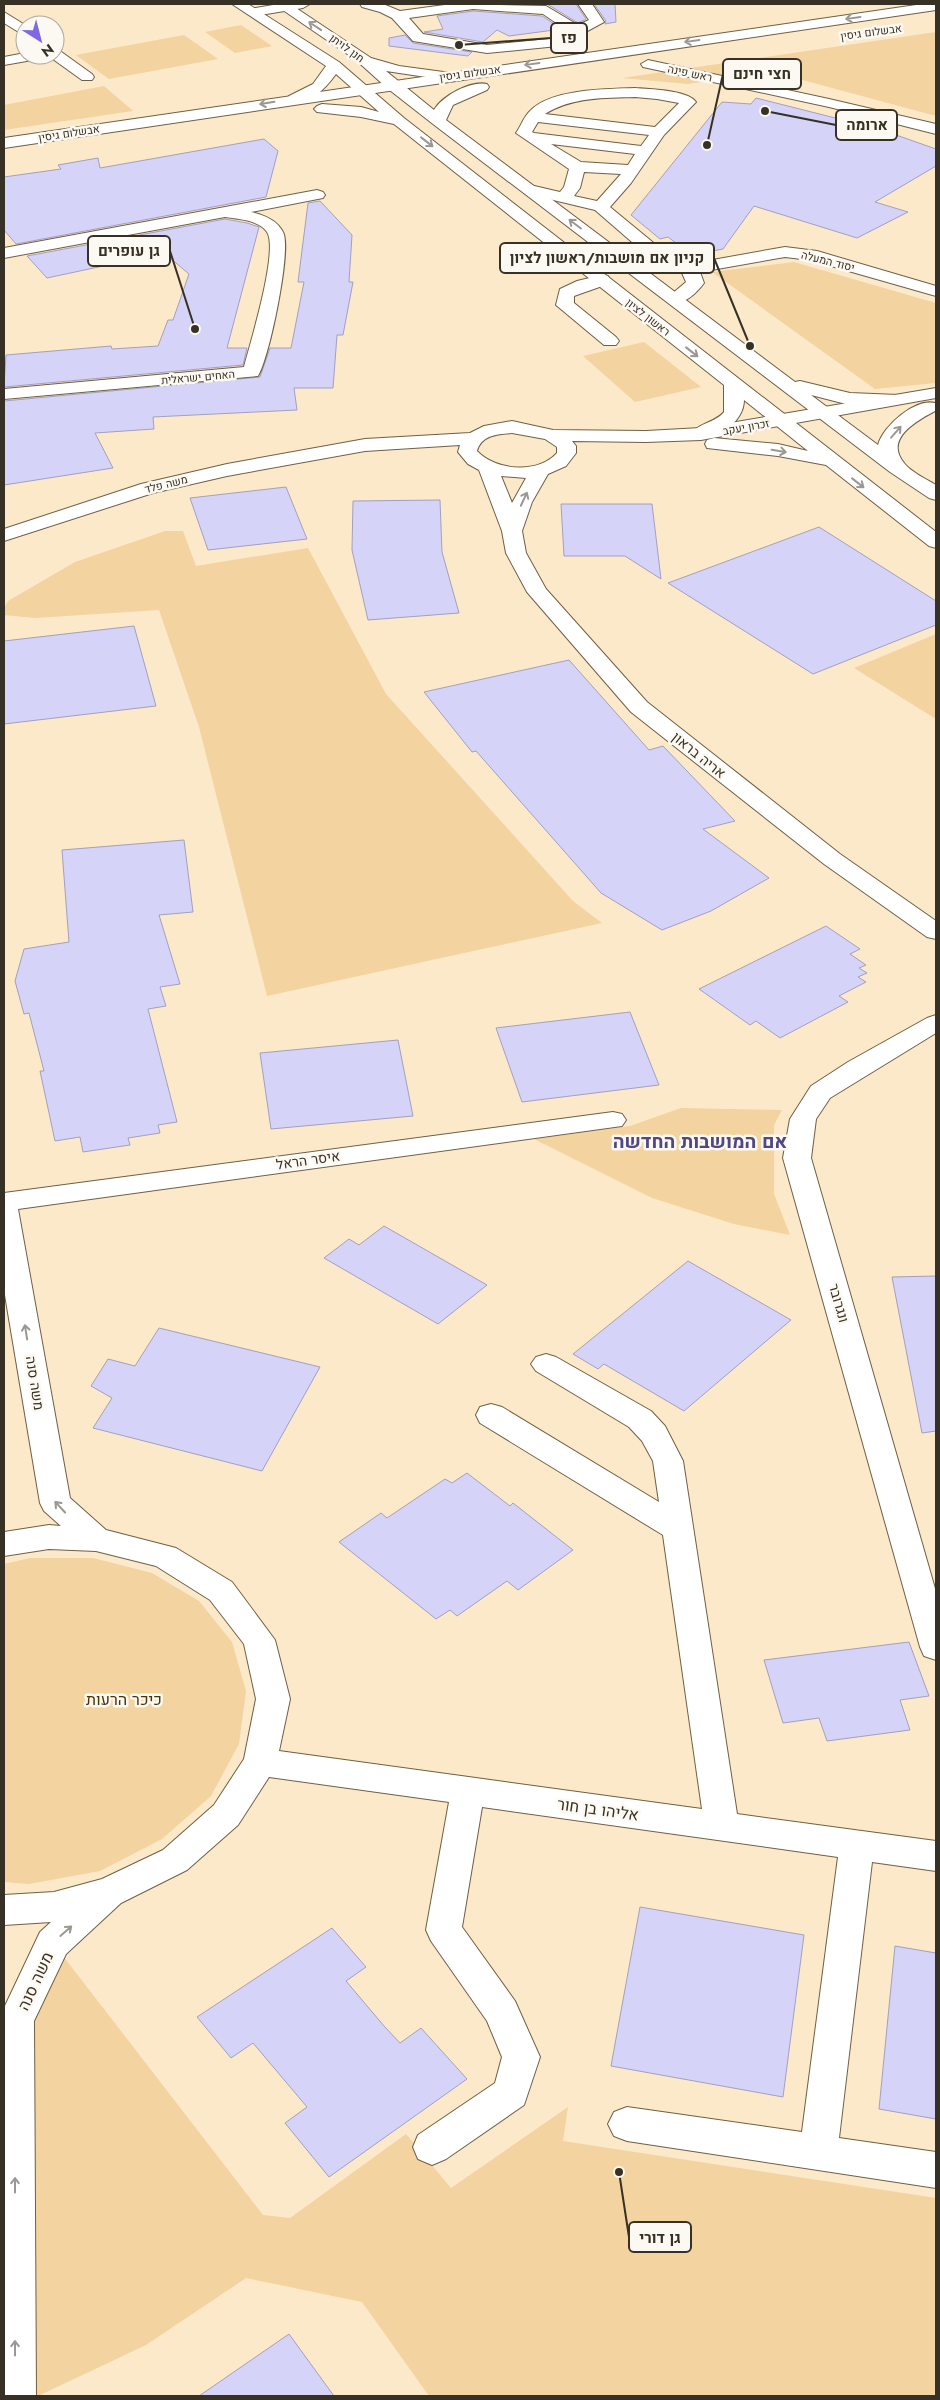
<svg xmlns="http://www.w3.org/2000/svg" width="940" height="2400" font-family="Jost,Heebo,sans-serif">
<rect width="100%" height="100%" fill="#fce9ca"/>
<g fill="#f3d3a0">
<path d="M241,25L272,46L235,53L205,32Z"/>
<path d="M936,32V116L769,71L688,84L622,78Z"/>
<path d="M184,35L218,59L109,79L76,55Z"/>
<path d="M104,86L133,111L4,130V105Z"/>
<path d="M794,262L936,303V383L875,389L712,272Z"/>
<path d="M644,342L701,387L635,402L583,356Z"/>
<path d="M165,531H183L196,566L308,548L386,694L573,901L602,923L267,996L199,727L159,610L35,618L4,615V608L8,601L75,562Z"/>
<path d="M936,634V719L854,668Z"/>
<path d="M681,1108L782,1110L774,1125V1194L790,1235L734,1224L652,1198L534,1139L630,1126Z"/>
<path d="M30,1558H93L152,1573L199,1601L232,1642L246,1691L239,1744L211,1796L162,1839L100,1871L29,1884L4,1882V1564Z"/>
<path d="M53,1943L263,2215L290,2218L406,2134L451,2188L568,2107L563,2141L936,2198V2396H429L362,2302L246,2278L146,2345L38,2396H15L16,2021Z"/>
</g>
<g fill="#d5d3f7" stroke="#a2a0bf">
<path d="M528,4H576L586,19L578,23L547,4Z"/>
<path d="M594,4H615L616,22L605,24L606,21Z"/>
<path d="M473,11L542,16L562,29L509,36L497,30L483,42L424,32L443,29L437,16Z"/>
<path d="M405,35L413,43L472,52L468,56L389,46V38Z"/>
<path d="M756,98L879,129L936,149V166L875,202L908,212L857,238L754,206L723,249L692,255L668,237L660,239L631,215L722,102L751,104Z"/>
<path d="M264,139L278,151L266,197L16,244L4,230V177L61,169L58,165L98,158L100,168Z"/>
<path d="M320,201L352,235L349,282H353L343,335H337L333,388H294L297,410L153,417L154,429L95,433L113,468L4,485V401L260,377L270,348H291L304,282H298L308,203Z"/>
<path d="M225,219L247,223L259,227L227,348H247L243,365L4,387L6,355L111,346L112,349L158,346L168,320H173L189,274L164,253L47,278L27,256Z"/>
<path d="M286,487L307,539L208,550L190,498Z"/>
<path d="M440,500L442,552L459,613L368,620L352,550L353,501Z"/>
<path d="M561,504H652L661,579L625,556H564Z"/>
<path d="M819,527L936,601V625L813,674L668,583Z"/>
<path d="M134,626L156,706L4,724V641Z"/>
<path d="M569,660L649,750L663,746L735,821L703,829L769,878L711,911L662,930L601,893L476,751L472,752L424,692Z"/>
<path d="M184,840L193,912L159,915L180,984L160,987L166,1006L148,1009L177,1122L158,1125L160,1133L128,1138L130,1145L83,1152L80,1137L55,1141L40,1071H44L29,1013L24,1014L15,981L24,949L69,942L62,850Z"/>
<path d="M826,926L860,949L850,954L866,965L859,968L867,973L858,977L866,982L839,996L848,1002L780,1038L756,1021L750,1025L699,989Z"/>
<path d="M630,1012L659,1085L522,1102L496,1028Z"/>
<path d="M398,1040L413,1116L271,1129L260,1053Z"/>
<path d="M384,1226L487,1285L438,1324L324,1258L349,1239L359,1245Z"/>
<path d="M688,1261L791,1320L684,1411L604,1364L598,1369L573,1354Z"/>
<path d="M936,1276V1431L922,1433L892,1277Z"/>
<path d="M159,1328L320,1367L262,1471L93,1428L112,1398L91,1386L108,1359L135,1366Z"/>
<path d="M467,1473L510,1506L513,1503L573,1550L518,1590L507,1581L457,1616L450,1610L436,1619L339,1542L381,1513L387,1518L445,1479L452,1483Z"/>
<path d="M909,1642L929,1696L900,1700L910,1730L827,1741L819,1718L783,1723L764,1660Z"/>
<path d="M640,1907L804,1935L783,2097L611,2066Z"/>
<path d="M332,1928L366,1967L346,1981L384,2026L400,2043L421,2028L467,2079L329,2177L285,2123L307,2107L253,2043L231,2058L197,2017Z"/>
<path d="M895,1946L936,1953V2119L879,2109Z"/>
<path d="M289,2334L334,2396H199Z"/>
</g>
<g fill="none" stroke-linecap="round" stroke-linejoin="round">
<defs>
<g id="minor">
<path d="M279,4H310L303,8L254,16L247,12L249,9Z"/>
<path d="M360,4H383L400,11L452,4L546,6L578,25L589,20L578,4H592L604,22L582,34L568,45L487,53L413,41L392,18L380,12L362,7ZM473,9L543,14L568,31L559,38L487,45L423,34L409,18Z"/>
<path d="M923,4H936V10L4,148V138Z"/>
<path d="M4,12L25,25V36L4,23Z"/>
<path d="M55,50L60,51L92,74L94,77L92,80H82L50,57L48,55H55Z"/>
<path d="M25,53V55H45L38,59L4,65V57Z"/>
<path d="M648,60L829,99L936,124V134L829,107L643,67L641,64Z"/>
<path d="M635,88C649,89 688,90 696,102L664,135L631,183L610,207L667,254L690,264L785,247L817,251L936,286V296L810,260L785,257L700,272L704,283C696,294 683,306 669,303L666,299L686,282L682,273L655,262L595,210L524,193L522,190L524,187L530,185L560,192L564,187L569,169L516,133C521,126 524,116 531,110C552,89 606,89 635,88ZM635,97L657,99L679,103L655,127L545,114C571,97 605,98 635,97ZM538,122L649,135L641,146L534,133L532,132ZM551,144L635,154L628,165L581,162ZM584,172L621,174L597,201L574,196L580,188Z"/>
<path d="M317,190L323,192L325,195L323,198L251,212C264,215 277,220 283,232C292,248 269,360 258,376L4,399V389L244,367C250,344 279,250 267,232C259,220 238,219 225,217L4,258V248Z"/>
<path d="M602,275L608,276L610,280L608,284L574,296V303L616,337L619,341L616,345H604L556,305L560,289L577,281Z"/>
<path d="M936,388V398L701,440L646,442L572,441L576,446V453L566,466L548,474L532,502L522,531L526,553L546,589L647,702L840,854L936,921V939L927,937L824,864L631,712L527,592L506,553L502,531L479,470L468,464L458,452L460,445L365,451L227,476L153,493L4,541V529L141,484L227,464L365,439L470,433L484,426L512,421L553,430L646,431L701,428ZM512,433L545,439L557,447V453C538,474 496,471 477,451C481,435 498,434 512,433ZM501,476L526,478L512,503Z"/>
<path d="M936,1015V1033L830,1098L816,1119L811,1158L936,1592V1660L924,1656L920,1647L783,1158L790,1119L811,1086L848,1062L927,1018Z"/>
<path d="M613,1112L622,1114L626,1120L622,1126L18,1209L70,1498L106,1530L176,1548L232,1582L275,1640L290,1699L279,1751L702,1809L663,1535L480,1423L476,1415L480,1407L491,1404L502,1407L659,1502L653,1461L642,1441L629,1427L536,1371L531,1364L536,1357L546,1354L556,1357L651,1411L665,1426L683,1461L737,1814L936,1841V1871L872,1862L839,2138L936,2152V2188L627,2141L614,2136L608,2124L614,2112L627,2107L802,2132L838,1857L482,1807L462,1927L515,2001L540,2057L524,2105L446,2159L432,2165L418,2159L413,2147L418,2135L495,2083L502,2057L487,2021L431,1941L426,1930L449,1802L269,1777L238,1825L187,1870L121,1903L66,1954L34,2021L36,2396H4V2008L40,1932L51,1922L4,1925V1895L54,1892L102,1879L163,1850L214,1805L244,1759L256,1699L244,1644L210,1600L156,1566L96,1551L49,1549L4,1556V1532L49,1525L61,1526L44,1511L40,1503L4,1289V1193Z"/>
</g>
<g id="major">
<path d="M232,4H248L339,62L404,118L936,532V548L929,546L826,465L778,456L707,448L705,444L707,440L714,438L778,444L808,451L744,400C744,423 714,443 693,438L691,434C698,423 715,423 724,412V385L394,124L361,117L317,112L314,109L317,106L322,104L361,107L379,112L336,74C326,88 308,107 289,102L287,99L289,96L313,84L326,66Z"/>
<path d="M274,4H290L371,58L399,66L451,73L453,76L446,80L386,71L434,110C442,96 471,80 487,84L489,87L487,90L453,105L446,120L795,382L800,381L850,393L898,395L901,399L898,403L892,405H850L811,395L878,445C883,426 915,398 935,403L936,406L935,411C916,421 884,439 904,463C911,472 926,479 936,485V500L929,498L890,472L433,124L387,88L356,60Z"/>
</g>
</defs>
<use href="#minor" stroke="#705f44" stroke-width="2"/>
<use href="#major" stroke="#705f44" stroke-width="2"/>
<use href="#minor" fill="#fff" fill-rule="evenodd"/>
<use href="#major" fill="#fff" fill-rule="evenodd"/>
</g>
<defs><path id="oneway-shaft" d="M-6 0H5M1.5-3L5.5 0L1.5 3" fill="none" stroke-width="1.6" stroke-linecap="round" stroke-linejoin="round" transform="scale(1.25)"/></defs>
<g stroke="#9b9892">
<use href="#oneway-shaft" transform="translate(853 18) rotate(172)"/>
<use href="#oneway-shaft" transform="translate(315 26) rotate(-146)"/>
<use href="#oneway-shaft" transform="translate(692 41) rotate(172)"/>
<use href="#oneway-shaft" transform="translate(532 64) rotate(172)"/>
<use href="#oneway-shaft" transform="translate(267 103) rotate(171)"/>
<use href="#oneway-shaft" transform="translate(427 142) rotate(38)"/>
<use href="#oneway-shaft" transform="translate(575 224) rotate(-143)"/>
<use href="#oneway-shaft" transform="translate(692 352) rotate(38)"/>
<use href="#oneway-shaft" transform="translate(896 432) rotate(-49)"/>
<use href="#oneway-shaft" transform="translate(779 451) rotate(9)"/>
<use href="#oneway-shaft" transform="translate(858 483) rotate(38)"/>
<use href="#oneway-shaft" transform="translate(524 499) rotate(-65)"/>
<use href="#oneway-shaft" transform="translate(26 1332) rotate(-99)"/>
<use href="#oneway-shaft" transform="translate(60 1507) rotate(-133)"/>
<use href="#oneway-shaft" transform="translate(66 1931) rotate(-41)"/>
<use href="#oneway-shaft" transform="translate(15 2185) rotate(-90)"/>
<use href="#oneway-shaft" transform="translate(15 2348) rotate(-90)"/>
</g>
<g text-anchor="middle" stroke-width="5" stroke-linejoin="round" paint-order="stroke">
<g font-size="11" fill="#373024" stroke="#fcf8f2">
<text transform="translate(871 32) rotate(-8)" y="4">אבשלום גיסין</text>
<text transform="translate(347 48) rotate(36)" y="4">חנן לויתן</text>
<text transform="translate(470 73) rotate(-8)" y="4">אבשלום גיסין</text>
<text transform="translate(690 73) rotate(12)" y="4">ראש פינה</text>
<text transform="translate(69 133) rotate(-9)" y="4">אבשלום גיסין</text>
<text transform="translate(828 261) rotate(14)" y="4">יסוד המעלה</text>
<text transform="translate(648 317) rotate(38)" y="4">ראשון לציון</text>
<text transform="translate(198 377) rotate(-5)" y="4">האחים ישראלית</text>
<text transform="translate(746 427) rotate(-10)" y="4">זכרון יעקב</text>
<text transform="translate(166 484) rotate(-14)" y="4">משה פלד</text>
</g>
<g font-size="14" fill="#373024" stroke="#fcf8f2">
<text transform="translate(699 755) rotate(39)" y="5">אריה בראון</text>
<text transform="translate(308 1160) rotate(-8)" y="5">איסר הראל</text>
<text transform="translate(839 1303) rotate(74)" y="5">ונגרובר</text>
<text transform="translate(35 1383) rotate(81)" y="5">משה סנה</text>
</g>
<g font-size="16" fill="#4b3405" stroke="#fcf8f2">
<text x="124" y="1705">כיכר הרעות</text>
</g>
<g font-size="16" fill="#373024" stroke="#fcf8f2">
<text transform="translate(598 1809) rotate(8)" y="6">אליהו בן חור</text>
<text transform="translate(35 1981) rotate(-65)" y="6">משה סנה</text>
</g>
<g font-size="19" font-weight="bold" fill="#504785" stroke="#fcf8f2">
<text x="700" y="1148">אם המושבות החדשה</text>
</g>
</g>
<path fill="none" stroke="#373024" stroke-width="2" d="M459 45L551 38M707 145L723 74M765 111L836 125M195 329L170 251M750 346L714 258M619 2172L629 2237"/>
<g fill="#373024" stroke="#fcf8f2" stroke-width="2">
<circle cx="459" cy="45" r="5"/>
<circle cx="707" cy="145" r="5"/>
<circle cx="765" cy="111" r="5"/>
<circle cx="195" cy="329" r="5"/>
<circle cx="750" cy="346" r="5"/>
<circle cx="619" cy="2172" r="5"/>
</g>
<g fill="#fcf8f2" stroke="#373024" stroke-width="2">
<rect x="551" y="23" width="36" height="30" rx="5"/>
<rect x="723" y="59" width="78" height="30" rx="5"/>
<rect x="836" y="110" width="61" height="30" rx="5"/>
<rect x="88" y="236" width="82" height="30" rx="5"/>
<rect x="500" y="243" width="214" height="30" rx="5"/>
<rect x="629" y="2222" width="62" height="30" rx="5"/>
</g>
<g font-size="15" text-anchor="middle" font-weight="bold" fill="#373024">
<text x="569" y="43">פז</text>
<text x="762" y="79">חצי חינם</text>
<text x="867" y="130">ארומה</text>
<text x="129" y="256">גן עופרים</text>
<text x="607" y="263">קניון אם מושבות/ראשון לציון</text>
<text x="660" y="2243">גן דורי</text>
</g>
<rect width="940" height="2400" fill="none" stroke="#373024" stroke-width="10"/>
<g transform="translate(40 40) rotate(144)"><circle r="24" fill="#fcf8f2" stroke="#ada8a0"/>
<path d="M0-4L9 19L0 12L-9 19Z" fill="#7e68e3"/>
<text y="-8" font-size="14" font-weight="bold" text-anchor="middle" fill="#373024">N</text>
</g>
</svg>
